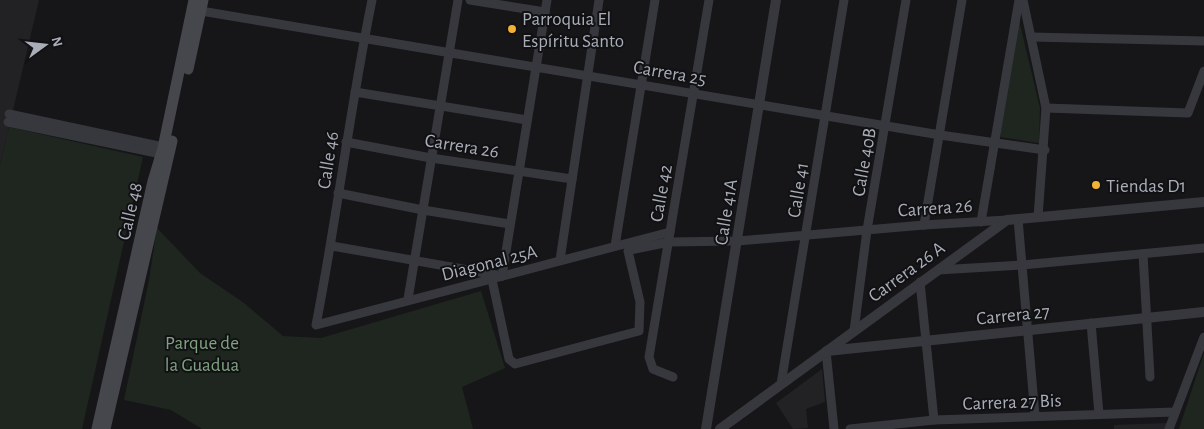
<svg xmlns="http://www.w3.org/2000/svg" width="1204" height="429" font-family="'Alegreya Sans',sans-serif">
<rect width="100%" height="100%" fill="#161618"/>
<g fill="#222225">
<path d="M0,0H39L0,165Z"/>
<path d="M822,369L825,402L806,409L808,428L793,429L776,403Z"/>
<path d="M1167,423L1165,429H1114V425Z"/>
</g>
<g fill="#1e261f">
<path d="M1019,20L1040,108L1039,143L1000,137Z"/>
<path d="M9,127L143,157L82,429H0V165Z"/>
<path d="M157,228L200,273L244,303L283,336L321,338L481,291L505,368L462,387L473,429H202L171,410L124,400L149,280Z"/>
<path d="M1204,353V429H1179Z"/>
</g>
<g fill="none" stroke-linecap="round" stroke-linejoin="round">
<g stroke="#37383d" stroke-width="9">
<path d="M372,0C350,108 337,217 316,325L670,232"/>
<path d="M470,0L545,12"/>
<path d="M1023,0L1046,108L1038,217"/>
<path d="M201,11L940,135L1045,150"/>
<path d="M1031,37L1204,41"/>
<path d="M355,92L527,120"/>
<path d="M1046,108L1188,113L1204,71"/>
<path d="M9,114L168,148"/>
<path d="M8,122L166,155"/>
<path d="M346,142L431,158L572,179"/>
<path d="M338,193L423,210L510,224"/>
<path d="M1018,219L1035,416"/>
<path d="M981,222L1019,0"/>
<path d="M924,225L962,0"/>
<path d="M332,246L497,275"/>
<path d="M615,246L655,0"/>
<path d="M1143,254L1150,377"/>
<path d="M560,260L599,0"/>
<path d="M938,270L1022,265L1204,248"/>
<path d="M491,275L509,359L515,364L639,331L640,302L628,251L630,250L669,242L738,241L924,225L1007,220"/>
<path d="M502,276L547,0"/>
<path d="M920,282L934,420"/>
<path d="M408,299L458,0"/>
<path d="M1091,323L1099,414"/>
<path d="M854,331L867,230L906,0"/>
<path d="M826,351L834,429"/>
<path d="M673,377L653,369L649,357L709,0"/>
<path d="M781,384L844,0"/>
<path d="M850,429L934,420L1175,412"/>
<path d="M1169,429L1204,337"/>
</g>
<g stroke="#37383d" stroke-width="10">
<path d="M827,351L1204,312"/>
<path d="M706,429L776,0"/>
<path d="M720,429L1007,220L1204,202"/>
</g>
<g stroke="#45474d" stroke-width="11">
<path d="M188,69L203,0"/>
<path d="M97,429L153,181L163,148L194,0"/>
<path d="M105,429L172,141"/>
</g>
</g>
<g fill="#f2b134" stroke="#111113" stroke-width="2">
<circle cx="512" cy="29" r="5"/>
<circle cx="1096" cy="185" r="5"/>
</g>
<g text-anchor="middle" stroke-width="4" stroke-linejoin="round" paint-order="stroke">
<g font-size="19" fill="#a8adb8" stroke="#111113" text-anchor="start">
<text x="522" y="25">Parroquia El<tspan x="522" dy="22">Espíritu Santo</tspan></text>
<text x="1106" y="192">Tiendas D1</text>
</g>
<g font-size="19" fill="#a8adb8" stroke="#111113">
<text transform="translate(670 72) rotate(10)" y="7">Carrera 25</text>
<text transform="translate(462 145) rotate(9)" y="7">Carrera 26</text>
<text transform="translate(327 160) rotate(-81)" y="7">Calle 46</text>
<text transform="translate(863 162) rotate(-80)" y="7">Calle 40B</text>
<text transform="translate(797 190) rotate(-81)" y="7">Calle 41</text>
<text transform="translate(660 193) rotate(-80)" y="7">Calle 42</text>
<text transform="translate(935 207) rotate(-4)" y="7">Carrera 26</text>
<text transform="translate(129 211) rotate(-77)" y="7">Calle 48</text>
<text transform="translate(725 212) rotate(-81)" y="7">Calle 41A</text>
<text transform="translate(489 262) rotate(-14)" y="7">Diagonal 25A</text>
<text transform="translate(906 271) rotate(-36)" y="7">Carrera 26 A</text>
<text transform="translate(1013 314) rotate(-6)" y="7">Carrera 27</text>
<text transform="translate(1012 401) rotate(-2)" y="7">Carrera 27 Bis</text>
</g>
<g font-size="19" fill="#7fa381" stroke="#111113">
<text x="202" y="349">Parque de<tspan x="202" dy="22">la Guadua</tspan></text>
</g>
</g>
<g transform="translate(45 45) rotate(75)" stroke="#111113" stroke-width="4" paint-order="stroke">
<path d="M0-4L9 19L0 12L-9 19Z" fill="#a8adb8"/>
<text y="-8" font-size="14" font-weight="bold" text-anchor="middle" fill="#a8adb8">N</text>
</g>
</svg>
